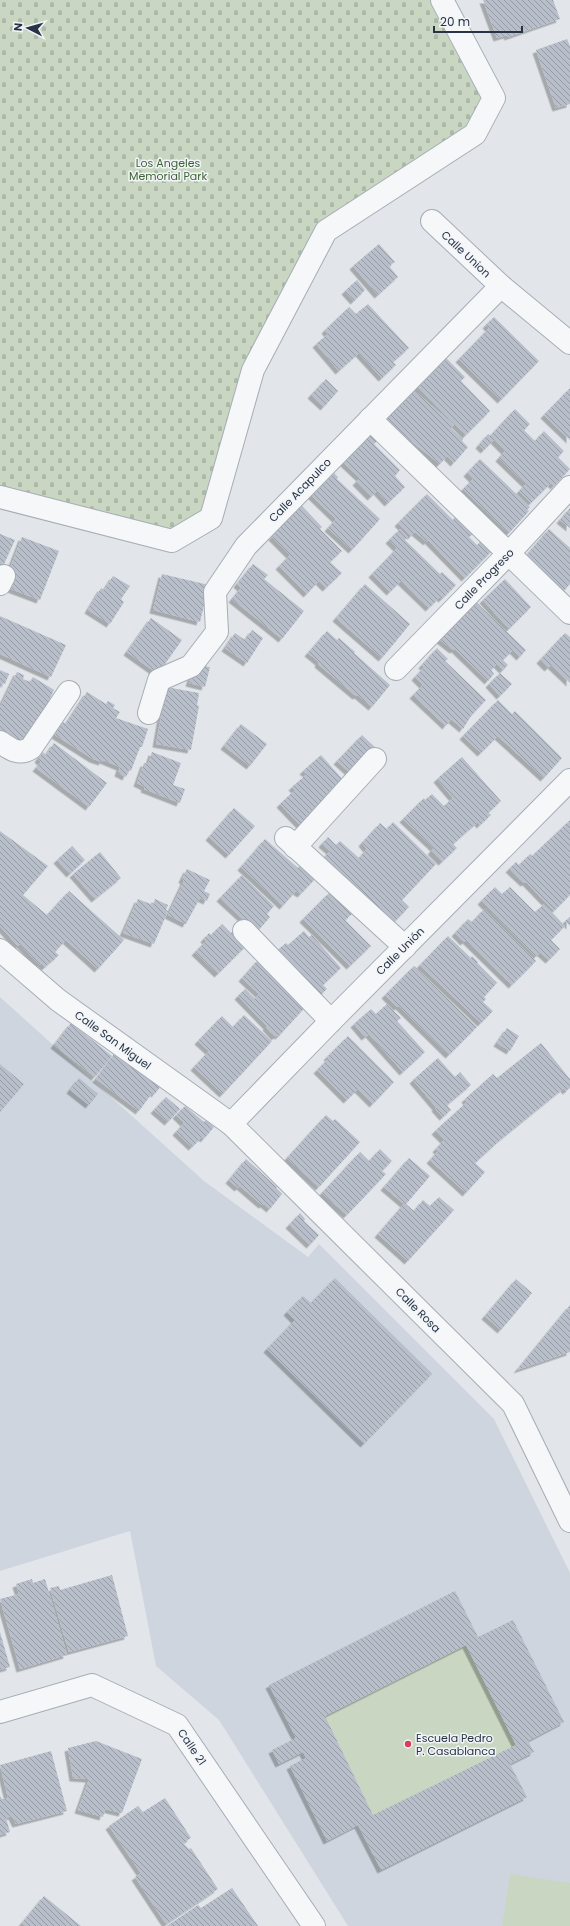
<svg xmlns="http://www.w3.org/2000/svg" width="570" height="1926" font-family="Poppins,sans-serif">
<defs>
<pattern id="cemetery-stones" width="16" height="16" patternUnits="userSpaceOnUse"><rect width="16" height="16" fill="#c8d6c2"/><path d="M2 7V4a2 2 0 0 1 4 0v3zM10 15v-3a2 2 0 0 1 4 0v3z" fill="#acb8a8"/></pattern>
<pattern id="building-back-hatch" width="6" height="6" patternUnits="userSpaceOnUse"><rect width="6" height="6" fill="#b8bfca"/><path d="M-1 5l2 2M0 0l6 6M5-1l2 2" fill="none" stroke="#969ca6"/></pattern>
<filter id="shadow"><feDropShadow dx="-3.5" dy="3.5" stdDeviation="0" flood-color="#0004"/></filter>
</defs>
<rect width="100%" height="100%" fill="#e2e6eb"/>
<path fill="#cfd5de" d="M0,997L204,1181L308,1257L319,1244L494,1419L570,1573V1926H348L219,1720L156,1666L130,1531L0,1571Z"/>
<g fill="#c8d6c2">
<path d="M466,1645L516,1745L373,1815L325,1716Z"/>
<path d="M510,1874L570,1883V1926H502Z"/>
</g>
<path fill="url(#cemetery-stones)" d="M0,0H442L494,98L475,134L326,231L253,370L211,518L172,541L0,497Z"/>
<g fill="url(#building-back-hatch)" fill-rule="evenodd" filter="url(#shadow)">
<path d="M483,0H553L560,19L508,37L507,35L497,38Z"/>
<path d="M567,39L570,46V104L556,108L536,50Z"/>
<path d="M379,244L395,262L389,266L398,277L378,295L353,266Z"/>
<path d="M357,280L365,290L354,301L345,291Z"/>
<path d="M368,304L409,348L393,362L396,365L382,378L359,353L339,371L316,344L328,334L325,330L349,307L356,314Z"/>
<path d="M494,317L539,361L501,400L459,359L489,328L486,325Z"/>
<path d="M445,357L465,377L461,381L490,411L466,435L416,386Z"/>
<path d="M326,379L338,391L324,407L311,395Z"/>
<path d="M408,385L454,425L451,428L463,439L462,441L468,447L454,463L447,456L440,464L382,418Z"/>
<path d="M570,388V440L544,415Z"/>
<path d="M515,409L530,424L524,430L535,441L544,431L564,451L558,457L570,469L554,486L551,483L531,503L519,491L526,484L499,458L505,451L494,440L484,450L479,445L488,434L490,436Z"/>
<path d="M368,431L378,440L374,444L400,470L395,476L405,487L388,503L377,491L371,497L356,482L360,478L343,462Z"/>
<path d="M480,459L530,507L527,510L529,511L509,533L463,489L473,479L467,473Z"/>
<path d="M329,471L332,475L334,473L338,477L337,479L380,519L352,550L328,528L336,519L309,493Z"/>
<path d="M427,494L453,520L455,517L473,534L469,537L477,545L480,542L491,552L465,578L428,540L427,542L415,532L411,536L398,523Z"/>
<path d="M301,505L322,527L320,529L342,551L330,562L342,573L326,588L319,581L307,594L279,566L290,555L272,537Z"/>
<path d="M570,508V528L560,520Z"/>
<path d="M400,529L408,537L405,540L440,574L442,572L456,585L442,599L440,597L429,608L401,581L390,592L372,574L397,548L389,540Z"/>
<path d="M549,529L570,548V584L564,591L525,557Z"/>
<path d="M0,534L15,540L0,573Z"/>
<path d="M22,537L59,551L40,600L3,586Z"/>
<path d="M253,564L268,575L264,579L304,611L282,639L232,599L241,588L237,584Z"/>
<path d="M162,574L209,585L200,622L153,610Z"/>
<path d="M113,576L130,586L121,599L124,602L110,624L88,610L101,588L104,590Z"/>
<path d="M505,579L531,607L509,629L483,600Z"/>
<path d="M365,584L410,624L382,658L336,618Z"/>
<path d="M473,599L526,650L520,657L513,650L503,660L508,665L503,670L497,664L491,670L494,674L488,681L455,649L453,650L439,639Z"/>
<path d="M0,616L66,645L51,677L0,654Z"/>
<path d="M151,618L182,640L158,674L127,652Z"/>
<path d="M252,630L263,638L247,663L225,648L235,633L245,640Z"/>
<path d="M327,631L337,640L339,638L355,652L354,653L390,685L372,707L358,695L356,696L318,664L319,662L308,653Z"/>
<path d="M565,633L570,637V683L551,665L548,668L540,660Z"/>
<path d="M437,648L448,659L445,661L486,700L471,716L463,729L451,719L446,726L413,695L423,685L415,677L424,667L422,665Z"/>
<path d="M198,665L210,667L205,687L189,683L193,671Z"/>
<path d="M0,670L9,674L5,684L3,683L0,688Z"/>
<path d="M17,672L24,675L23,679L30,682L33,677L54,690L28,745L0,731V707Z"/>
<path d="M500,673L512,684L500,696L489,684Z"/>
<path d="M166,687L199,693L197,705L199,706L191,750L156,744Z"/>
<path d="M87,692L106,704L108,701L115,705L113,708L120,712L116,718L148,729L142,747H140L131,771L129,770L126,777L118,773L120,767L103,760L102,762L93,759L55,735L63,722L66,724Z"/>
<path d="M498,700L512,714L515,711L562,758L544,778L498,736L481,753L463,736Z"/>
<path d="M241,724L267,744L250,766L224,746Z"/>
<path d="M362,735L381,753L357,779L337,761Z"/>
<path d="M54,743L107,783L89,807L36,768L41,762L38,759L43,752L46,755Z"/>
<path d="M152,752L181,763L173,785L185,789L180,803L144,789L145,787L137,783L144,763L148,764Z"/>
<path d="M321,755L346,783L300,825L280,804L295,790L292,787L307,774L303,771Z"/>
<path d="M462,757L501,801L488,813L491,815L480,825L478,822L453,844L457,848L442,862L431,851L434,848L403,819L424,798L425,800L432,794L444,806L453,798L437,779Z"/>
<path d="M234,808L255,826L229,855L209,837Z"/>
<path d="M570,820V895L554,911L526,882L524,883L509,869L516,862L519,865L530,854L532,856Z"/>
<path d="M393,822L436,864L402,900L409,907L387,930L318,864L330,851L322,844L328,837L336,845L340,841L359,858L367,849L362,843L380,823L387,829Z"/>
<path d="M0,831L48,866L23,895L47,915L69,891L124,940L98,969L66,940L55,952L59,955L45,967L41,963L40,965L20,944L18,946L0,926Z"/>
<path d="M265,839L298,868L301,864L317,877L301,894L296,891L283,906L241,867Z"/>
<path d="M72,846L85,860L70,874L57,860Z"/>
<path d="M100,852L121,878L95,899L73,874Z"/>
<path d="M187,869L210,880L204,891L210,894L207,901L200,898L186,924L168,915L184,881L182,879Z"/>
<path d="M242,875L274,906L267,914L270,917L257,932L220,898Z"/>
<path d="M495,887L502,894L510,887L535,912L544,904L565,926L551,940L560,949L549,960L540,952L536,957L481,901Z"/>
<path d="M330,892L352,914L345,920L371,946L350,966L303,919Z"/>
<path d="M138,899L153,905L155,899L168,905L166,910L168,911L154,944L123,933Z"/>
<path d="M484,909L536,961L512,985L466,940L464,942L455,933L468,919L472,922Z"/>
<path d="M570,917V926L565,921Z"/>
<path d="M222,924L231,933L234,930L248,944L218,974L195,952L206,941L204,939L209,933L211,935Z"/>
<path d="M304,931L309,937L312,935L341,968L323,985L327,989L316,999L274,953L286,943L288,945Z"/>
<path d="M448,936L471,958L472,956L478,962L477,963L497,983L484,997L486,999L483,1002L493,1011L481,1023L420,965Z"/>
<path d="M259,959L309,1003L279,1036L277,1035L275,1037L266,1027L267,1026L238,996L245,989L255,999L259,994L242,978Z"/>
<path d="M414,966L477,1027L449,1055L399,1006L397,1007L385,995Z"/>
<path d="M387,1004L401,1018L397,1021L425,1052L403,1072L369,1034L365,1037L354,1024L371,1009L376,1014Z"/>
<path d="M244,1015L272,1041L223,1094L194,1067L209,1051L198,1041L222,1016L233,1027Z"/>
<path d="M71,1023L112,1056L95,1077L54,1045Z"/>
<path d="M507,1028L519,1036L510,1051L497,1043Z"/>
<path d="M348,1036L394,1082L373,1104L358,1089L347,1100L317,1070L329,1058L327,1057Z"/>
<path d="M541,1043L570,1079V1088L566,1091L564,1088L500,1140L475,1163L485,1172L466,1193L430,1160L438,1151L436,1149L444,1140L435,1131L467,1102L465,1099L493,1074L497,1078Z"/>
<path d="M114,1054L160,1087L155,1094L153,1092L139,1111L96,1079Z"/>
<path d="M438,1058L455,1077L460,1072L471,1085L447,1105L451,1110L443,1117L435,1108L436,1107L413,1080Z"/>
<path d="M0,1064L24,1084L0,1112Z"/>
<path d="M79,1078L98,1094L89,1105L70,1090Z"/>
<path d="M166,1097L180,1109L168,1122L154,1110Z"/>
<path d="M185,1106L204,1122L206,1120L214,1127L204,1139L202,1137L192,1147L176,1132L184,1123L176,1115Z"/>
<path d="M326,1115L333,1121L335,1119L360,1142L319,1187L287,1158Z"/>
<path d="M380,1149L392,1161L382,1171L386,1174L347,1215L322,1193L360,1152L369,1161Z"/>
<path d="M409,1158L430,1176L406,1204L414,1211L423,1200L430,1206L439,1197L454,1210L408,1261L378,1234L404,1204L384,1187Z"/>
<path d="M246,1159L277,1187L276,1188L282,1194L270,1209L264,1204L262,1205L240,1186L238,1188L229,1180Z"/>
<path d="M300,1213L305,1219L304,1221L319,1235L310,1245L289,1225Z"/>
<path d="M335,1278L432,1374L364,1444L267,1349L295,1320L287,1312L303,1296L311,1303Z"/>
<path d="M516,1279L532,1293L501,1330L485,1316Z"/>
<path d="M570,1305V1352L517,1370Z"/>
<path d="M112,1575L128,1636L69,1652L50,1588L59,1586L60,1590Z"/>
<path d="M32,1579L33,1583L45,1579L67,1655L20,1669L0,1599L19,1594L16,1584Z"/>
<path d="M455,1591L478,1637L513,1620L564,1722L528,1741L534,1752L510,1764L527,1797L381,1870L358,1825L327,1841L290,1766L306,1758L303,1752L279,1764L272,1750L296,1738L269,1685ZM466,1645L516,1745L373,1815L325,1716Z"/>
<path d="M0,1632L10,1667L0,1670Z"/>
<path d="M96,1741L142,1759L122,1813L105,1809L103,1817L78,1810L89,1779L73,1778L68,1748Z"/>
<path d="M51,1751L67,1811L16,1824L12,1816L6,1818L10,1832L0,1835V1796L2,1799L8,1798L0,1765Z"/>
<path d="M165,1798L191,1838L183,1843L189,1849L191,1848L218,1889L166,1924L135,1877L141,1873L140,1872L109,1826L138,1806L143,1812Z"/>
<path d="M232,1888L258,1926H167L198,1905L201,1908Z"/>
<path d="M44,1896L81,1926H26L22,1923Z"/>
</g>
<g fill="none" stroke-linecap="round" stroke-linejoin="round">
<defs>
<g id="minor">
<path d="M432,221L501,286L570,343"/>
<path d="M370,419L570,613"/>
<path d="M0,497L172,541L211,518L253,370L326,231L475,134L494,98L442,0"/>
<path d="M0,584L4,576"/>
<path d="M396,669L509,553L570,487"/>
<path d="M149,713L159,680L191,666L217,632L215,592L246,546L501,286"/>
<path d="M0,742C10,749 19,756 31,748L69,692"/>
<path d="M286,838L405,947"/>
<path d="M295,847L375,759"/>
<path d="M244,931L331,1021"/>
<path d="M0,950L58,1000L231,1124L513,1404L570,1521"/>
<path d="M231,1124L331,1021L570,780"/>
<path d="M0,1712L92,1685L177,1725L314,1926"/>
</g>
</defs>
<use href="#minor" stroke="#a6adb6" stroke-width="24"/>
<use href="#minor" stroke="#f5f7f9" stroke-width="22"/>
</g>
<circle fill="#da3d5e" stroke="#f2f5f8" stroke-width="1.5" cx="408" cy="1744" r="4"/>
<g text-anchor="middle" stroke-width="3" stroke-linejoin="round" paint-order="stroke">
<g font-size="11" fill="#3f6234" stroke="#f2f5f8">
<text x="168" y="167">Los Angeles<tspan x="168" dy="13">Memorial Park</tspan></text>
</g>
<g font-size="11" fill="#283445" stroke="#f2f5f8">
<text transform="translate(466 254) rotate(43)" y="4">Calle Union</text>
<text transform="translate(300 490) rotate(-46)" y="4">Calle Acapulco</text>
<text transform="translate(484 579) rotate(-46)" y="4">Calle Progreso</text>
<text transform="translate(400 951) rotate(-45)" y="4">Calle Unión</text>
<text transform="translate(113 1040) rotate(36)" y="4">Calle San Miguel</text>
<text transform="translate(418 1310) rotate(45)" y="4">Calle Rosa</text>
<text transform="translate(192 1747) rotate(56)" y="4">Calle 21</text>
</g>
<g font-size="11" fill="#283445" stroke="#f2f5f8" text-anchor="start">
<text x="416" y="1742">Escuela Pedro<tspan x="416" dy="13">P. Casablanca</tspan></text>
</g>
</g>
<g transform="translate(28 28) rotate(276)" stroke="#f2f5f8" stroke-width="3" paint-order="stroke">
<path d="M0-3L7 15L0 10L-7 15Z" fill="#283445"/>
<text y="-6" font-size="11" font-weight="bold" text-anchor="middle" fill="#283445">N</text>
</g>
<path d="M434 26v6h88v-6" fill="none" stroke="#283445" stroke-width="2"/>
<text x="440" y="26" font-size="12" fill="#283445" stroke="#f2f5f8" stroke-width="3" paint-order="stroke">20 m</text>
</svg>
